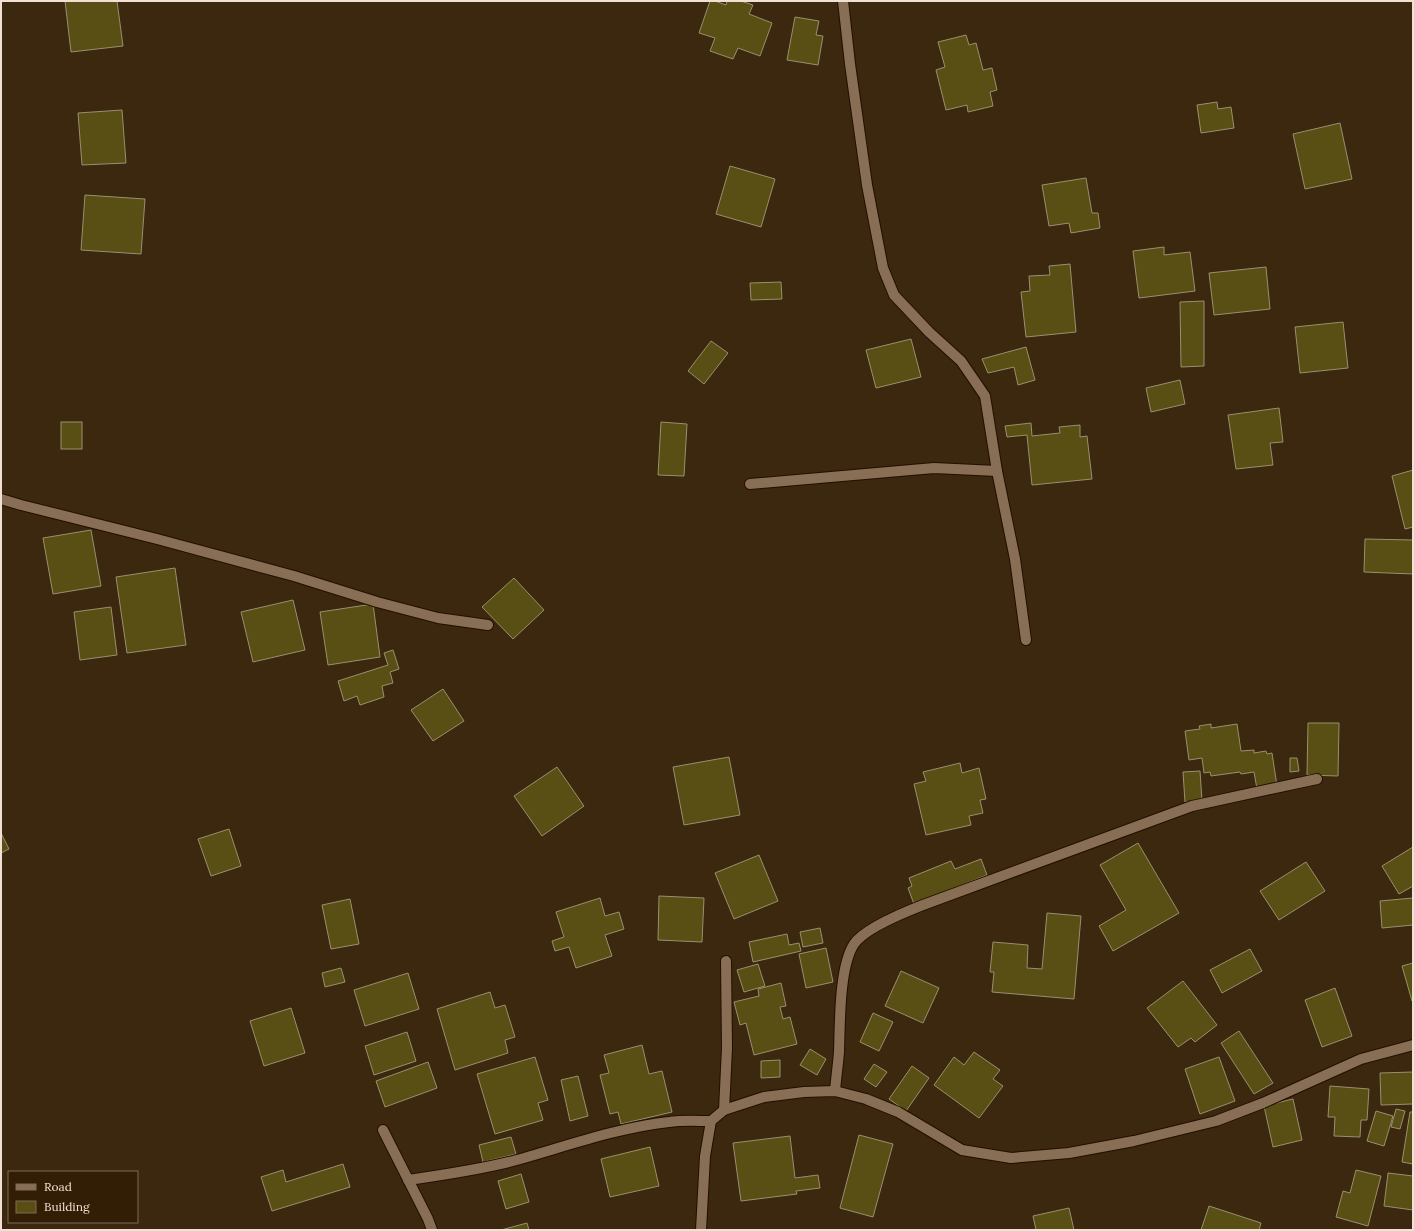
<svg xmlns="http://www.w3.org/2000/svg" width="1414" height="1231" font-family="Lora,serif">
<rect width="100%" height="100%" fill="#3c270f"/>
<g fill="#594f14" stroke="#97916f">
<path d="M65,1H117L123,46L71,52Z"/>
<path d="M710,1H715L726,5L727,1H741L753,5L749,14L772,23L760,56L738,48L733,59L710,51L715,38L699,33Z"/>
<path d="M795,17L819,21L816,35L823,36L818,65L787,60Z"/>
<path d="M966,35L969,45L976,43L983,70L992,68L997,90L990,92L993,106L968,112L967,105L946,110L936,70L945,67L938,42Z"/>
<path d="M1217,102L1218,109L1231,107L1234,128L1201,133L1197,105Z"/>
<path d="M122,110L126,163L82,165L78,113Z"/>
<path d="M1340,123L1352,179L1305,189L1293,134Z"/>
<path d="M730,166L775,179L761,227L716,214Z"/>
<path d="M1086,178L1092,213H1098L1100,228L1071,233L1069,223L1049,226L1042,185Z"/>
<path d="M85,195L145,199L141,254L81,250Z"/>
<path d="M1164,247V255L1190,252L1195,291L1139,298L1133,251Z"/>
<path d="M1070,264L1076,332L1026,337L1021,292L1030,291L1029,276L1050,275L1049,266Z"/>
<path d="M1266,267L1270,309L1214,315L1209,273Z"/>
<path d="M781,282L782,299L751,300L750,283Z"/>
<path d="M1204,301V366L1181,367L1180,302Z"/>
<path d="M1343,322L1348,368L1300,373L1295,327Z"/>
<path d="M911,339L921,377L876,388L866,350Z"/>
<path d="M711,341L728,353L704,384L688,371Z"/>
<path d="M1026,347L1035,380L1018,385L1014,367L988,373L982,359Z"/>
<path d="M1180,380L1185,404L1151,412L1146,388Z"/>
<path d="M1279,408L1283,442L1270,443L1273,465L1236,469L1228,415Z"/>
<rect x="61" y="422" width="21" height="27"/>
<path d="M661,422L687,424L684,476L658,475Z"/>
<path d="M1031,423L1032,436L1060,433L1059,427L1080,425V437L1087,436L1092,479L1032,485L1027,435L1007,437L1005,426Z"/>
<path d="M1413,470V527L1405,529L1392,476Z"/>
<path d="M91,530L101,586L53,594L43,538Z"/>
<path d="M1365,539L1413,540V574L1364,572Z"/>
<path d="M175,568L186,645L127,653L116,577Z"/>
<path d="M514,578L544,610L513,639L482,607Z"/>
<path d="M293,600L305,650L253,662L241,612Z"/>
<path d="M373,604L380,657L328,665L320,612Z"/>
<path d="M111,607L117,655L80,660L74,612Z"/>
<path d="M393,650L399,669L390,672L393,683L382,686L384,697L360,705L357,696L344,701L338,681L388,665L384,653Z"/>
<path d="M443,689L464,721L433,741L411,710Z"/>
<path d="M1308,723H1339L1338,776L1307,775Z"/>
<path d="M1211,724V728L1237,724L1241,751L1254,750V753L1266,751L1267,754L1272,753L1277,786L1257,789L1254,772L1241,774L1240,772L1211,776L1210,772L1204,773L1202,758L1189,760L1185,731L1200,729L1199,726Z"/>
<path d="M729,757L740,815L684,825L673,767Z"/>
<path d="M1290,758H1297L1299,771L1290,772Z"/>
<path d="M960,763L962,773L979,768L986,799L980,800L983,813L969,816L971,825L926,835L914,784L926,781L923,772Z"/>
<path d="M557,767L584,806L542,836L514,796Z"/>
<path d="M1200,771L1202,801L1185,802L1183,772Z"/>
<path d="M229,829L241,866L211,876L198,839Z"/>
<path d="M1,833L9,849L1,853Z"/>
<path d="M1138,843L1179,913L1113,951L1099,926L1126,910L1100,865Z"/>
<path d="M1413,847V886L1399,894L1382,866Z"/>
<path d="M759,855L778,901L734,919L715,873Z"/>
<path d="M981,859L987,875L914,904L908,888L912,886L909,878L951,861L955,869Z"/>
<path d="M1306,862L1325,891L1279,920L1260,891Z"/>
<path d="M659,896L704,898L702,942L658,940Z"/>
<path d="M600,898L605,916L619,912L624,929L605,935L612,956L576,968L569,947L555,951L552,941L564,937L556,912Z"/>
<path d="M1413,898V925L1382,928L1380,901Z"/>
<path d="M350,899L359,944L331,949L322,905Z"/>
<path d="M1047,913L1081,916L1074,999L992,992L994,972H990L993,942L1028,945L1027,968L1042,969Z"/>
<path d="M820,928L823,943L803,947L800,932Z"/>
<path d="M787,934L789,945L799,943L801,951L753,962L749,942Z"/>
<path d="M826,948L833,982L806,988L799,954Z"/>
<path d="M1250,949L1262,971L1222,993L1210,970Z"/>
<path d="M1413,963V1001H1412L1402,966Z"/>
<path d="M758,964L765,986L744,992L737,970Z"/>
<path d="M341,968L345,982L325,987L322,973Z"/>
<path d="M901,971L939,988L923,1023L885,1006Z"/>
<path d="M408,973L419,1009L365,1026L354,990Z"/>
<path d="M1183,981L1217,1025L1195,1042L1191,1038L1178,1047L1147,1008Z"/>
<path d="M781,983L786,1006L780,1007L783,1019L790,1017L797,1044L754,1055L746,1023L740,1025L734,1002L759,996L758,989Z"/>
<path d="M1335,988L1352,1036L1322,1047L1305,1000Z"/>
<path d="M490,992L495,1008L505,1005L515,1037L505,1040L508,1053L455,1070L437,1009Z"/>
<path d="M291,1008L305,1053L264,1066L250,1021Z"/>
<path d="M873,1013L893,1022L879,1051L860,1042Z"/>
<path d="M1239,1031L1273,1083L1254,1094L1221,1043Z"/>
<path d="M407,1032L416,1061L374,1075L365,1046Z"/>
<path d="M642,1045L649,1074L662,1071L672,1112L621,1124L618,1112L610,1114L600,1075L609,1073L604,1055Z"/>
<path d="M810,1049L826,1059L817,1075L800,1065Z"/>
<path d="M974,1052L1000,1070L993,1079L1003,1086L979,1118L934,1085L954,1057L964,1065Z"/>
<path d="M535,1057L548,1100L538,1103L543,1120L495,1134L477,1074Z"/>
<path d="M1219,1057L1235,1101L1200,1114L1185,1069Z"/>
<path d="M780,1060V1077L761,1078V1061Z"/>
<path d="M428,1062L437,1088L385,1107L376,1081Z"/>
<path d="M874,1064L887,1072L876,1087L864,1079Z"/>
<path d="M912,1066L929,1078L906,1111L889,1099Z"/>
<path d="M1413,1072V1104L1381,1105L1380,1073Z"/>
<path d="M578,1076L588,1116L570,1121L561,1080Z"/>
<path d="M1330,1086L1369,1089L1367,1120H1361L1360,1137L1334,1136L1335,1117H1328Z"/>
<path d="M1293,1099L1302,1140L1273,1147L1264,1106Z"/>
<path d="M1396,1109L1405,1111L1400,1129L1391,1127Z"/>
<path d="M1376,1111L1393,1116L1384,1146L1367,1141Z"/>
<path d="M1410,1112H1413V1164L1402,1162Z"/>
<path d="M859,1135L893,1144L873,1217L840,1208Z"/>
<path d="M790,1136L795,1178L818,1175L820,1188L796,1191L797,1194L741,1201L733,1143Z"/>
<path d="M511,1137L516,1154L483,1162L479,1145Z"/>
<path d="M650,1147L659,1186L610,1197L601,1159Z"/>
<path d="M343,1164L350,1187L272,1211L261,1177L283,1170L286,1182Z"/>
<path d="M1356,1170L1381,1176L1368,1226L1336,1217L1343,1191L1350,1193Z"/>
<path d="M1388,1173L1413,1176V1210L1384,1206Z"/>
<path d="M521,1174L529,1202L506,1209L498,1181Z"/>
<path d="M1209,1206L1261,1223L1259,1230H1201Z"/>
<path d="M1069,1208L1074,1230H1036L1033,1216Z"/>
<path d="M527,1223L529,1230H501Z"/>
</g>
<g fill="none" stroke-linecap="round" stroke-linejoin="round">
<defs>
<g id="street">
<path d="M843,1L850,64L867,185L883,268L894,295L929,332L961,361L985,396L997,471L1015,559L1026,640"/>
<path d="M750,484L934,468L997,471"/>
<path d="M1,499L21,505L157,539L294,576L377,602L438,618L488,625"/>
<path d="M835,1091C836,1078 838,1065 839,1052C840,1024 839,967 854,944C865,928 905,912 923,905L1192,806L1317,779"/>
<path d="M724,1110L727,1048L726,961"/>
<path d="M383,1130L428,1219L432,1230"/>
<path d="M408,1180C443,1175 478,1170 513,1161C564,1147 615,1128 669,1122C682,1120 697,1121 711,1121"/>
<path d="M701,1230L705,1156L711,1121L724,1110L764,1097L804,1092L835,1091L866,1099L898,1112L962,1150L1011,1158L1069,1153L1134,1141L1216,1121L1263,1103L1361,1059L1413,1045"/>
</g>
</defs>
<use href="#street" stroke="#230f00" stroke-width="12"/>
<use href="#street" stroke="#876e55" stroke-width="10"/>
</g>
<rect width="1414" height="1231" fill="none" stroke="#f0e1d4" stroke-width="4"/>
<rect x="8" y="1171" width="130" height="52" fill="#321d05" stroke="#7e6b58"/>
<rect x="16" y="1184" width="20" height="6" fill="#876e55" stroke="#7e6b58"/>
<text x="44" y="1191" font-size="12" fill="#f0e1d4">Road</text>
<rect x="16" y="1201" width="20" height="12" fill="#594f14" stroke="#7e6b58"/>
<text x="44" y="1211" font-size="12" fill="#f0e1d4">Building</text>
</svg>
